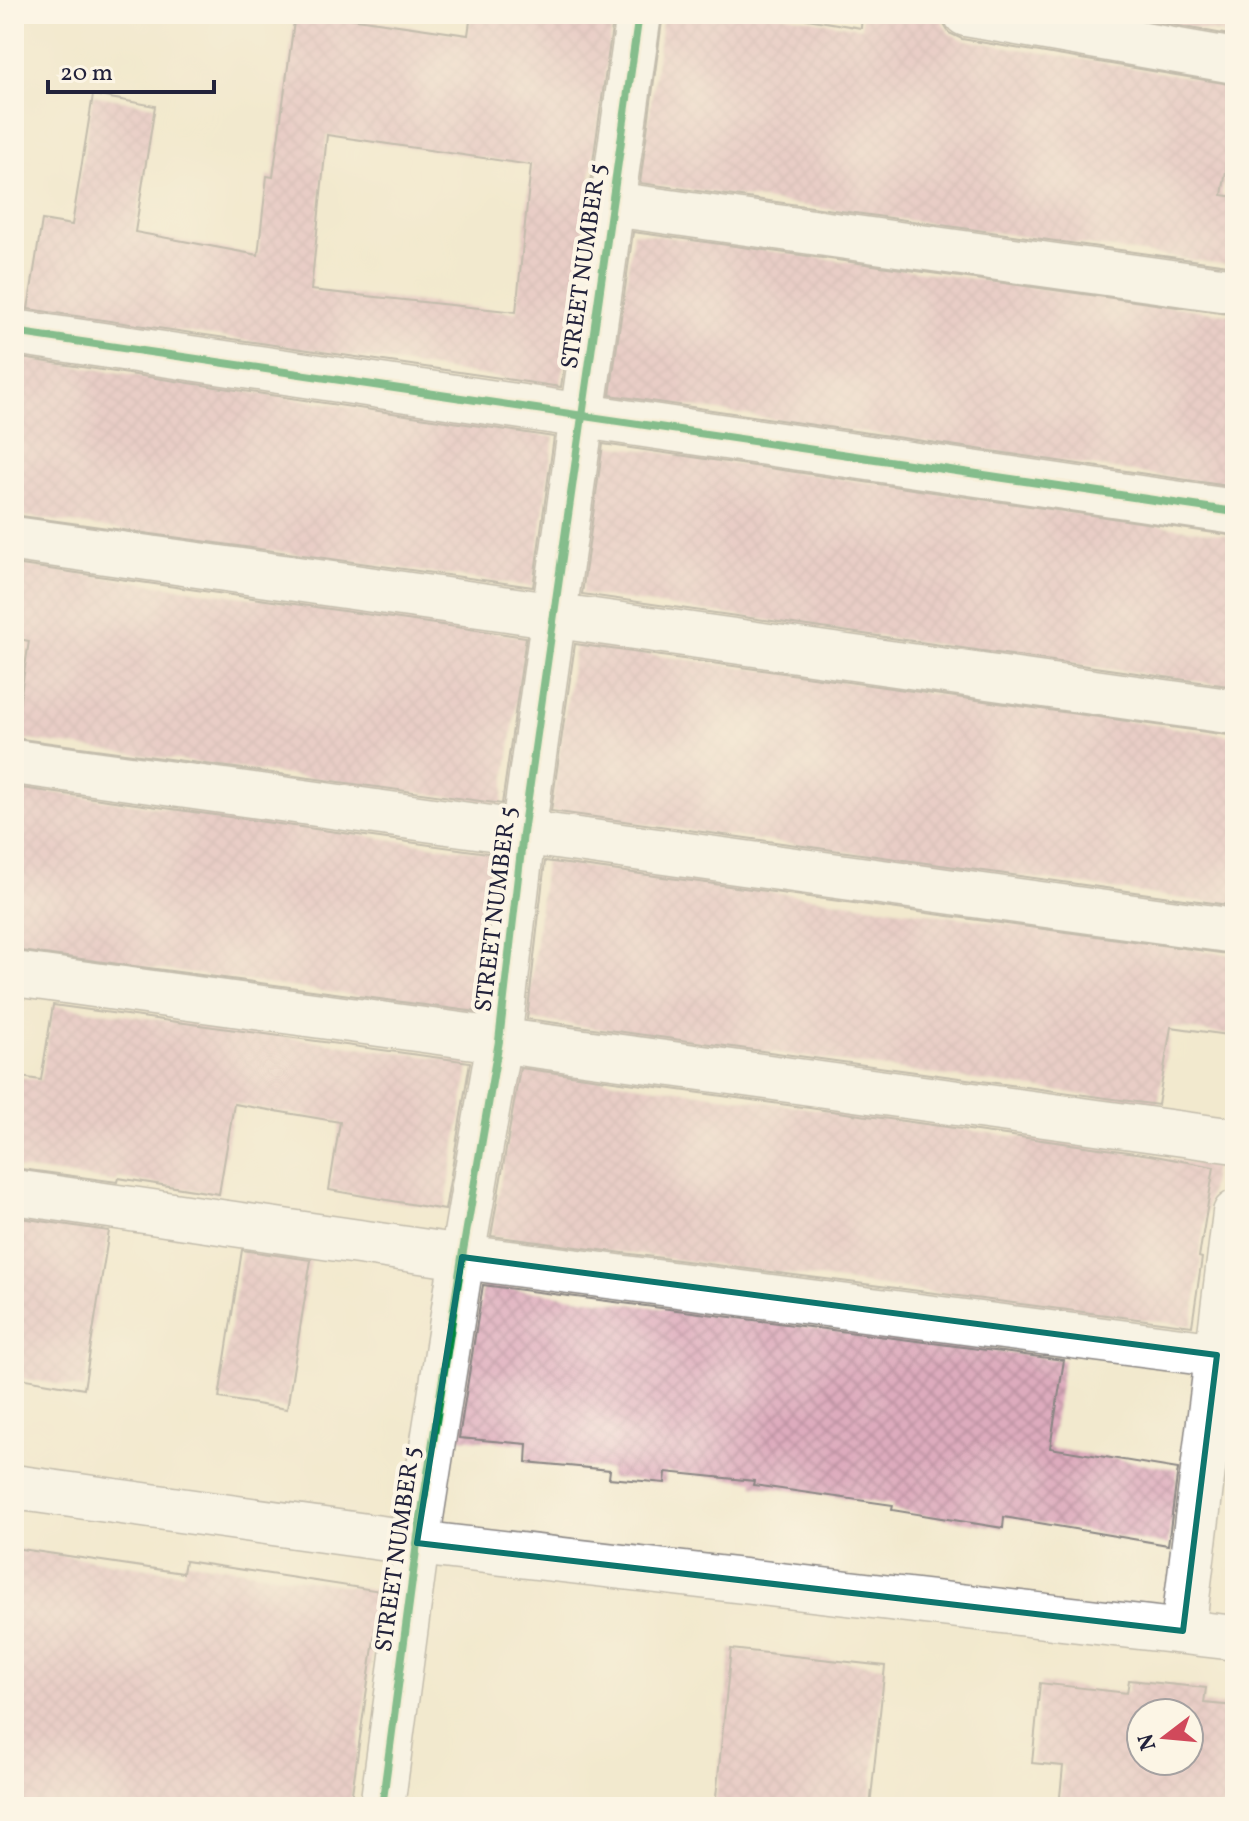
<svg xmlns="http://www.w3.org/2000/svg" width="1249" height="1821" font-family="Vollkorn,serif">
<defs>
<pattern id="building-cross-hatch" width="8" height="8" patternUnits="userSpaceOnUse" patternTransform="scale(2)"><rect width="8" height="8" fill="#ddabbd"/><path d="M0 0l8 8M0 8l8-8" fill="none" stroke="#bd93a3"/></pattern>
</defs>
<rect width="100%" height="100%" fill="#fcf5e5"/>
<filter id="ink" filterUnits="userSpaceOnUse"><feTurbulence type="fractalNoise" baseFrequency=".0125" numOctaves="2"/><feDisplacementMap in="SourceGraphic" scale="16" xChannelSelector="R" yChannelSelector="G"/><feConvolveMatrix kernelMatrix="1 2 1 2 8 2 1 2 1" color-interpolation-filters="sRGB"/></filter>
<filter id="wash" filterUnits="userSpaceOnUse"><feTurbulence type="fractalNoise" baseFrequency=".006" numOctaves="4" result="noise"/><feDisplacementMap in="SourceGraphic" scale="32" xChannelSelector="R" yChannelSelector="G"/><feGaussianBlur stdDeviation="1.8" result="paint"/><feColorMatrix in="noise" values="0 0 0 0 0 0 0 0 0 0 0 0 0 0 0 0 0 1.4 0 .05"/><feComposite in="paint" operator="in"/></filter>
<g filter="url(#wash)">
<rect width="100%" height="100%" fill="#f2e9ce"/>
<g id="blocks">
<g fill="url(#building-cross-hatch)" fill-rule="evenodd">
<path d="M295,14H322L468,35L471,14H614L561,387L28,309L42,220L72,225L93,95L155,106L135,232L258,255L267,176L273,177ZM327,135L531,165L516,312L311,290Z"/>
<path d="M663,14H778L861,28L862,14H942L943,23L949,33L962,39L1235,85V116L1222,195L1235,197V266L640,183Z"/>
<path d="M1111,14H1235V36Z"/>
<path d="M633,232L1235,315V487L610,395Z"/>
<path d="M21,358L554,437L533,587L14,515V361L20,362Z"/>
<path d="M603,444L1235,536V687L582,594Z"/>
<path d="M14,564L526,637L502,804L14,738L29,641L14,638Z"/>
<path d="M575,644L1235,736V906L551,811Z"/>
<path d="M14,787L495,854L477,1012L14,950Z"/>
<path d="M545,861L1235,955V1036L1171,1027L1158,1105L527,1019Z"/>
<path d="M53,1005L470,1062L445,1210L329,1190L340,1122L234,1104L219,1194L118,1178L117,1182L14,1168V1076L41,1080Z"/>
<path d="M520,1068L1150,1155L1214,1167L1199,1257L1202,1258L1192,1326L491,1236Z"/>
<path d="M14,1217L109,1231L84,1389L14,1377Z"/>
<path d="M242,1250L311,1260L287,1409L219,1398Z"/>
<path d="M483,1285L1064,1360L1050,1448L1178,1469L1168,1545L1004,1517L1003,1528L892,1510L893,1505L753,1485L754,1481L666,1472L665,1483L609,1478L610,1470L526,1462L527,1444L459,1438Z"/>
<path d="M14,1548L183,1573L185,1561L381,1591L350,1807H14Z"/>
<path d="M731,1649L885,1666L870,1807H715Z"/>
<path d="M1129,1680L1206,1688L1204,1703L1235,1706V1807H1059L1063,1766L1032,1763L1040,1683L1127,1693ZM1141,1713H1189V1761H1141Z"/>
</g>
</g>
</g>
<g filter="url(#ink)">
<use href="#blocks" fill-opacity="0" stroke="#8a8684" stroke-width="2"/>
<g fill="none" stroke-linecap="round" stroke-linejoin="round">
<defs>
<g id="minor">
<path d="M966,14L1235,61"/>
<path d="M612,204L1235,291"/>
<path d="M14,332L1235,512"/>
<path d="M14,539L1235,712"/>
<path d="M14,762L1235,931"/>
<path d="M14,974L1235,1141"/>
<path d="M14,1192L462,1257L1235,1357"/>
<path d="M14,1487L417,1543L1235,1638"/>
<path d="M1183,1631L1235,1213"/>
<path d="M382,1807L417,1543L462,1257L499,1041L523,833L639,14"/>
</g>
</defs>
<use href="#minor" stroke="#8a8684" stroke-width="47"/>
<use href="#minor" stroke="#fff" stroke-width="44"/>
<defs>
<g id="cycleway">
<path d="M14,332L1235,512"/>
<path d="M382,1807L417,1543L462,1257L499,1041L523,833L639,14"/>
</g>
</defs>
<use href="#cycleway" stroke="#fcf5e5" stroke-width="13"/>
<use href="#cycleway" stroke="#00873e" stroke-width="8"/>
</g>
</g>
<path d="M0 0H1249V1821H0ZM462,1257L1217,1355L1183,1631L417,1543Z" fill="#f2e9ce" fill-opacity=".55" fill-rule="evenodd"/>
<path fill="none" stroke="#0f766e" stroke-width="6" stroke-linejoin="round" d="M462,1257L1217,1355L1183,1631L417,1543Z"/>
<g text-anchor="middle" stroke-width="8" stroke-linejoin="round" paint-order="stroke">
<g font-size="24" fill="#22223b" stroke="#fcf5e5">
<text transform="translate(583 266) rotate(-82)" y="8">STREET NUMBER 5</text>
<text transform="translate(495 909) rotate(-83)" y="8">STREET NUMBER 5</text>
<text transform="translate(397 1549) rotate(-82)" y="8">STREET NUMBER 5</text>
</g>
</g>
<rect width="1249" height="1821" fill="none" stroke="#fcf5e5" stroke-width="48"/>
<g transform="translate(1165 1737) rotate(254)"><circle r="38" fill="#fcf5e5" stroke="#a5a1a1" stroke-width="2"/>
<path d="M0-6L14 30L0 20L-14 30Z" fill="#d1495b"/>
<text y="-12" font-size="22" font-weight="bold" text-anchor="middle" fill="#22223b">N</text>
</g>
<path d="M48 80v12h166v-12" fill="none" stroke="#22223b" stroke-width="4"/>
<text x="60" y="80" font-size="24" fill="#22223b" stroke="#fcf5e5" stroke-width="6" paint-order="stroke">20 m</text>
</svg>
